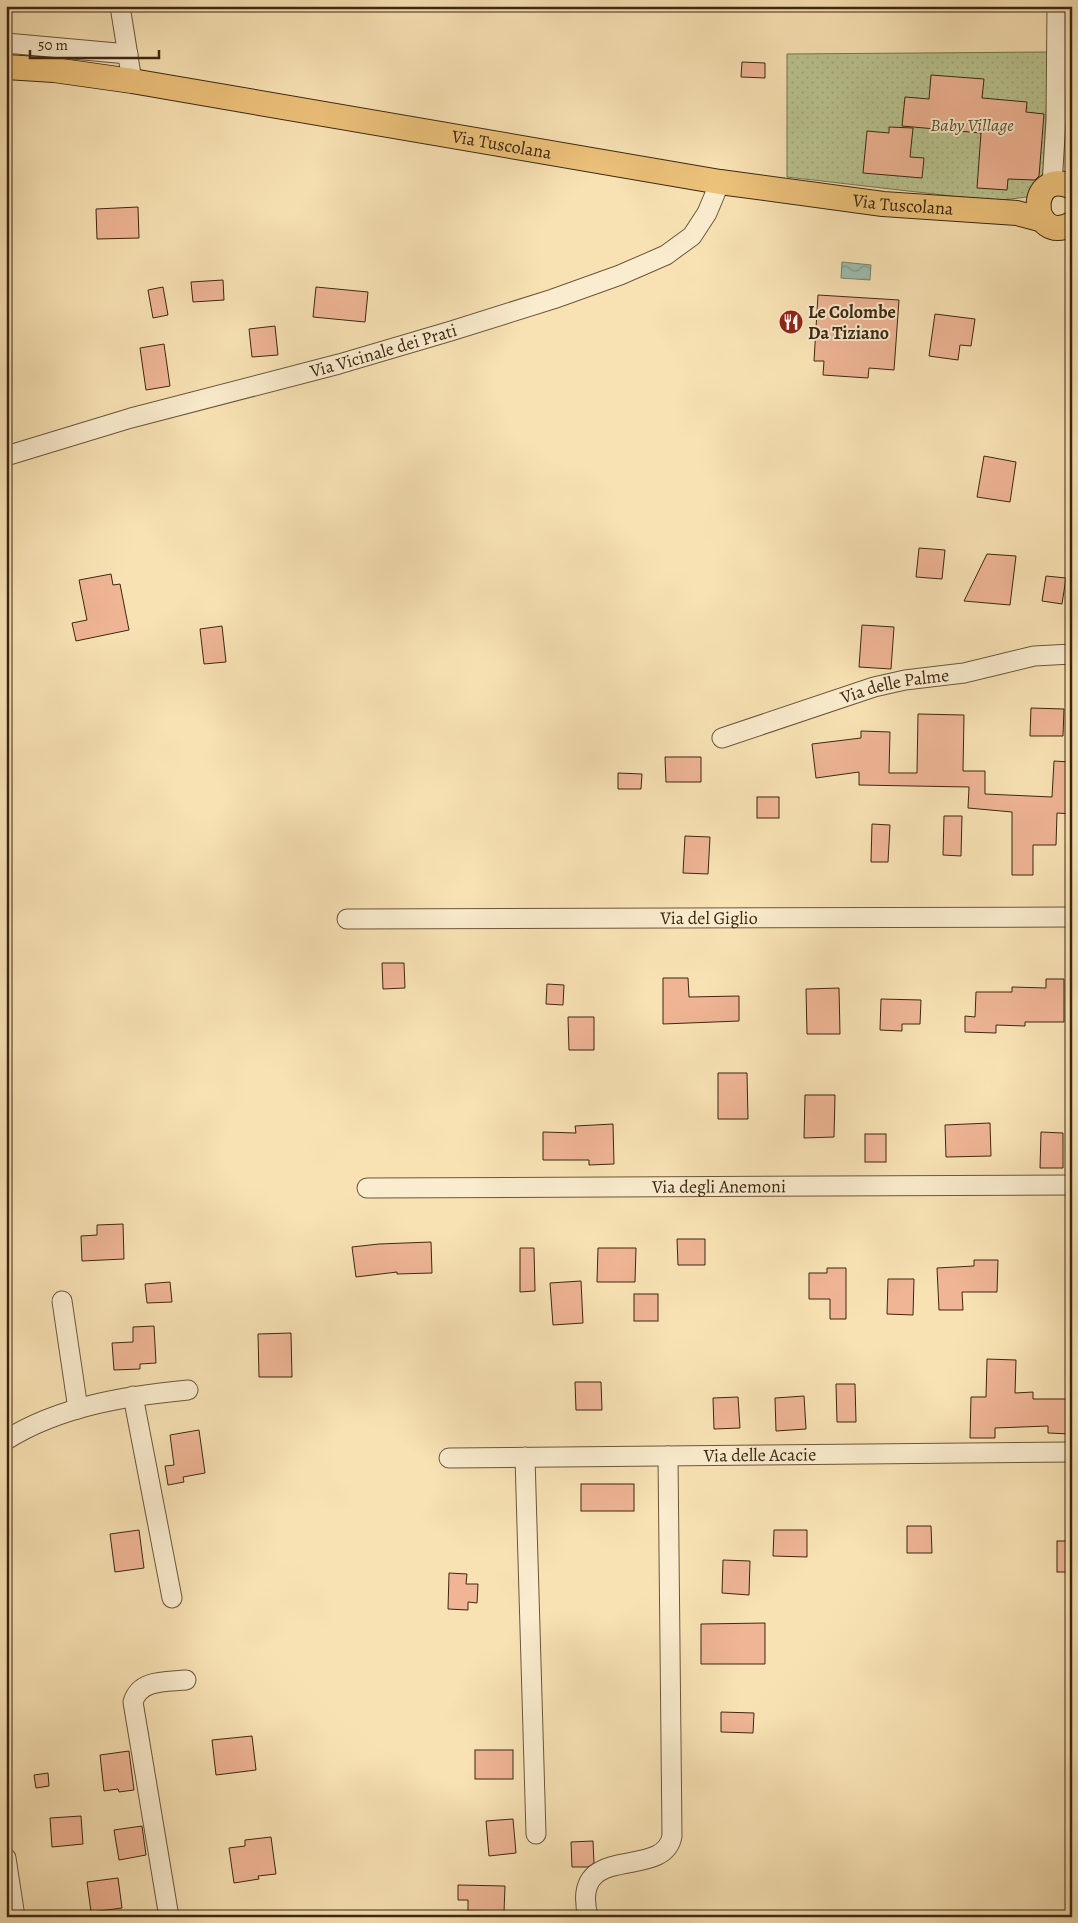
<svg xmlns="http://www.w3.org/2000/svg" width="1078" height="1923" font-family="Alegreya,serif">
<defs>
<pattern id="park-dots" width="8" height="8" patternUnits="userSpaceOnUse" patternTransform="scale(1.25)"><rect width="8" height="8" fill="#b9c490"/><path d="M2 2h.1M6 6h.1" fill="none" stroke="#a0a87b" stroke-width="1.8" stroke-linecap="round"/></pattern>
<pattern id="water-waves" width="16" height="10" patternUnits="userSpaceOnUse" patternTransform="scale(1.25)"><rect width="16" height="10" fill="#9dbeae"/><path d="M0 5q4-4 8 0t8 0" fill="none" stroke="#819a8c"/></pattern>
</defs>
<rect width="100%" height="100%" fill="#f8e2b4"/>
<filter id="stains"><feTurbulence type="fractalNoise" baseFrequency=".004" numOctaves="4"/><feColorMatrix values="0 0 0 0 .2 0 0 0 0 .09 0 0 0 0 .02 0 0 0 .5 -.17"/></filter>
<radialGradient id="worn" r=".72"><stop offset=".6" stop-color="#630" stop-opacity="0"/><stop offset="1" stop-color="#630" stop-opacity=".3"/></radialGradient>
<path fill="url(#park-dots)" stroke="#7a7652" d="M1049,52L1042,195L995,201L787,177V54Z"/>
<path fill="url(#water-waves)" stroke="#768270" d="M842,262L871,265L870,280L841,278Z"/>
<g fill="#efb595" stroke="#3c2713">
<path d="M742,62L765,63V78L741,77Z"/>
<path d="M931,75L984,79L982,98L1027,102L1026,112L1044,114L1039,176L1035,180L1008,179L1007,190L977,188L981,133L902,126L905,97L929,99Z"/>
<path d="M889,127L913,128L910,157L924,158L922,178L863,173L867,131L889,133Z"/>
<path d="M138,207L139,238L97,239L96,209Z"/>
<path d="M223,280L224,300L193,302L191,282Z"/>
<path d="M163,287L168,315L153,318L148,290Z"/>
<path d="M316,287L368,292L365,322L313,317Z"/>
<path d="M818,295L899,300L894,370L869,368L868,378L823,375L824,361H814Z"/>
<path d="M935,314L975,319L971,346L960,345L958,360L929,356Z"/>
<path d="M275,326L278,355L252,357L249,329Z"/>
<path d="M164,344L170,386L146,390L140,348Z"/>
<path d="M984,456L1016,462L1010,502L977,497Z"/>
<path d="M919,548L945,550L942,579L916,577Z"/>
<path d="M987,554L1016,556L1010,605L964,601Z"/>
<path d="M111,574L113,585L120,584L129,630L76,641L72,623L87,620L79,580Z"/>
<path d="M1046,576L1066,578L1062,604L1042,601Z"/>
<path d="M862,625L894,627L891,669L859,667Z"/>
<path d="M222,626L226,662L204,664L200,629Z"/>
<path d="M1031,708L1064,709L1063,736H1030Z"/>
<path d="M918,714L964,715L963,771H985V794L1052,797L1054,761L1070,762L1068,790H1072V814L1057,813L1056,845H1033V875H1012V812L968,808L969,787L859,785V772L816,778L812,744L861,738V731L890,732L889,773H917Z"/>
<path d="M665,757H701V782H666Z"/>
<path d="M618,773L642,774L641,789H618Z"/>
<rect x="757" y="797" width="22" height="21"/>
<path d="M944,816H962L961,856L943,855Z"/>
<path d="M872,824L890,825L888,862H871Z"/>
<path d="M685,836L710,837L708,874L683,873Z"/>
<path d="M382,963H404L405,988L383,989Z"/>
<path d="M663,978H688L689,997L739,996V1021L663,1024Z"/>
<path d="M1046,979H1064V1022H1025V1026L996,1025V1033L965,1032V1016L975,1017L976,992H1012V987L1046,988Z"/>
<path d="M547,984L564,985L563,1005L546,1004Z"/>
<path d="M839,988L840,1034H807L806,989Z"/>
<path d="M881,999L921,1000L920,1024H902V1031L880,1030Z"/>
<path d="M568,1017H594V1050H569Z"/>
<path d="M718,1073H747L748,1119H718Z"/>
<path d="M805,1095H835L834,1137L804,1138Z"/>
<path d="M990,1123L991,1156L946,1157L945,1125Z"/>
<path d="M613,1124L614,1164L589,1165V1160H543V1132L576,1133L575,1126Z"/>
<path d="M1041,1132L1063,1133V1168H1040Z"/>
<rect x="865" y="1134" width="21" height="28"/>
<path d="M123,1224L124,1259L82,1261L81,1236L97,1235V1225Z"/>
<path d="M677,1239H705V1265H678Z"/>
<path d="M431,1242L432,1273L397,1274V1272L356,1277L352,1247L379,1244Z"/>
<path d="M520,1248H534L535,1291L520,1292Z"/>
<path d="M598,1248H636L635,1282H597Z"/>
<path d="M974,1260H998L997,1292H962L963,1310H939L937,1268L974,1266Z"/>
<path d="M827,1268H846V1319H830V1299H809V1273H827Z"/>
<path d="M888,1279H914L913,1315L887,1314Z"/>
<path d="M581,1281L583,1323L553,1325L550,1283Z"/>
<path d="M170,1282L172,1302L147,1303L145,1284Z"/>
<rect x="634" y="1294" width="24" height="27"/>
<path d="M154,1326L156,1363L140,1364V1369L114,1370L112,1343L133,1342V1327Z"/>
<path d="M291,1333L292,1377H259L258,1334Z"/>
<path d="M987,1359L1016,1360L1015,1393L1033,1392V1399H1070V1434L1048,1433V1426L995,1428V1438H970L971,1397H986Z"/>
<path d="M575,1382H601L602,1410H576Z"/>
<path d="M836,1384H855L856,1422H837Z"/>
<path d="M804,1396L806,1429L776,1431L775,1398Z"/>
<path d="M738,1397L740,1428L714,1429L713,1398Z"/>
<path d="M199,1430L205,1473L183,1477L184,1482L168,1485L165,1466L174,1465L170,1435Z"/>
<rect x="581" y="1484" width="53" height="27"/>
<path d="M907,1526H931L932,1553H907Z"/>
<path d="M139,1530L144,1568L115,1572L110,1534Z"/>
<path d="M774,1530H807V1557L773,1556Z"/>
<rect x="1057" y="1541" width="15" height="31"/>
<path d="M723,1560L750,1561L749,1595L722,1593Z"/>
<path d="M449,1573L467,1574L466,1584H478L477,1603L468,1602V1610L448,1609Z"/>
<path d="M765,1623V1664H701V1624Z"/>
<path d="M721,1712L754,1713L753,1733L721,1732Z"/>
<path d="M252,1736L256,1770L216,1775L212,1740Z"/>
<rect x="475" y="1750" width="38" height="29"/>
<path d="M129,1751L134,1790L119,1792L118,1789L104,1791L100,1755Z"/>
<path d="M48,1773L49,1786L36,1788L34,1775Z"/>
<path d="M81,1816L83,1844L52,1847L50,1818Z"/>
<path d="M513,1819L516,1853L489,1856L486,1821Z"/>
<path d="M142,1826L146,1855L119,1860L114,1830Z"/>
<path d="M271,1837L276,1874L258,1876L259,1879L234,1883L229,1848L245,1846V1840Z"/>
<path d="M593,1841L594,1863L588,1867H572L571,1842Z"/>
<path d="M118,1878L122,1908L91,1912L87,1882Z"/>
<path d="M458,1885L505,1886L504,1912L468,1911V1900H458Z"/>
</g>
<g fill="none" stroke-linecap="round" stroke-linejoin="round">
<defs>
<g id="minor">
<path d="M120,6L132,81"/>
<path d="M6,43L128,54"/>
<path d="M1052,185L1056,120L1057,6"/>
<path id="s1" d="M6,456L131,418L339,364L451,331L553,299L620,275L666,255L692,236L707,213L720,182"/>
<path id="s2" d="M722,738L874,687L905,680L964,673L1034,656L1072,654"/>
<path id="s3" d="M347,919L1072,917"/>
<path id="s4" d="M367,1188L1072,1185"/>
<path d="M62,1301L78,1409"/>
<path d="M133,1396L172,1598"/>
<path d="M6,1440C60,1406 126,1396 188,1390"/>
<path d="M525,1457L536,1834"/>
<path id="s5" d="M449,1458L1072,1452"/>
<path d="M6,1858L15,1917"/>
<path d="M169,1917L133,1702C140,1679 166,1682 186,1680"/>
<path d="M588,1917C569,1839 664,1882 672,1836L668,1456"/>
</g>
<g id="major">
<path id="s6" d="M6,67L54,70L132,81L720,182L883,204L1017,213L1043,220"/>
<path d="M1072,187C1027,166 1028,246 1072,224"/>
</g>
</defs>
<use href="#minor" stroke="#6b563b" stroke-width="21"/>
<use href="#major" stroke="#3c2713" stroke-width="26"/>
<use href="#minor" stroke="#faecce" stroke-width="19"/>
<use href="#major" stroke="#ecc17a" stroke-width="24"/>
</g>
<defs>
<symbol id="restaurant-disc" viewBox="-11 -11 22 22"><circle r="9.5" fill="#8f2418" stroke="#faecce"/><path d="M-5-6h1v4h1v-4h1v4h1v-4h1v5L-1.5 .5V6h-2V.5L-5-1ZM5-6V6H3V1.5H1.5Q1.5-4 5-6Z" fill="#fff"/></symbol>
</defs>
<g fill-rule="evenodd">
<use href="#restaurant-disc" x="777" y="308" width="28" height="28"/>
</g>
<g text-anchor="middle" stroke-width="4" stroke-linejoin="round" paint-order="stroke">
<g font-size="18" font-style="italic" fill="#5b4e32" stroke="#faecce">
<text x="972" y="131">Baby Village</text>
</g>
<g font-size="18" fill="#3c2713" stroke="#faecce">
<text dy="6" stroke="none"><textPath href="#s6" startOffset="502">Via Tuscolana</textPath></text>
<text dy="6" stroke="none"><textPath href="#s6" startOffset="908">Via Tuscolana</textPath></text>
<text dy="6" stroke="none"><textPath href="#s1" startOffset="392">Via Vicinale dei Prati</textPath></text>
<text dy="6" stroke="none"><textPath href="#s2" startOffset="181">Via delle Palme</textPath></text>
<text dy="6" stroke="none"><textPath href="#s3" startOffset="362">Via del Giglio</textPath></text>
<text dy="6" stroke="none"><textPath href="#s4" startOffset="352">Via degli Anemoni</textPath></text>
<text dy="6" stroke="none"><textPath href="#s5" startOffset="311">Via delle Acacie</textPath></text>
</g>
<g font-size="18" font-weight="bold" fill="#3c2713" stroke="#faecce" text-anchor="start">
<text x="808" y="318">Le Colombe<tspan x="808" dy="21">Da Tiziano</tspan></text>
</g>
</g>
<rect width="1078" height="1923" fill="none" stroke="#f8e2b4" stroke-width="25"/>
<rect x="8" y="8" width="1063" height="1908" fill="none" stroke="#3c2713" stroke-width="2.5"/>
<rect x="12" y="12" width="1053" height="1898" fill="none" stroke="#3c2713"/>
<path d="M30 50v8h129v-8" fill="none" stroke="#3c2713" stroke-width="2.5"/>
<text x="38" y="50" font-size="15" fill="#3c2713" stroke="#faecce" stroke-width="4" paint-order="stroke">50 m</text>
<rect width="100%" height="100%" filter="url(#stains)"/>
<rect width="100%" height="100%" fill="url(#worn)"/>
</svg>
